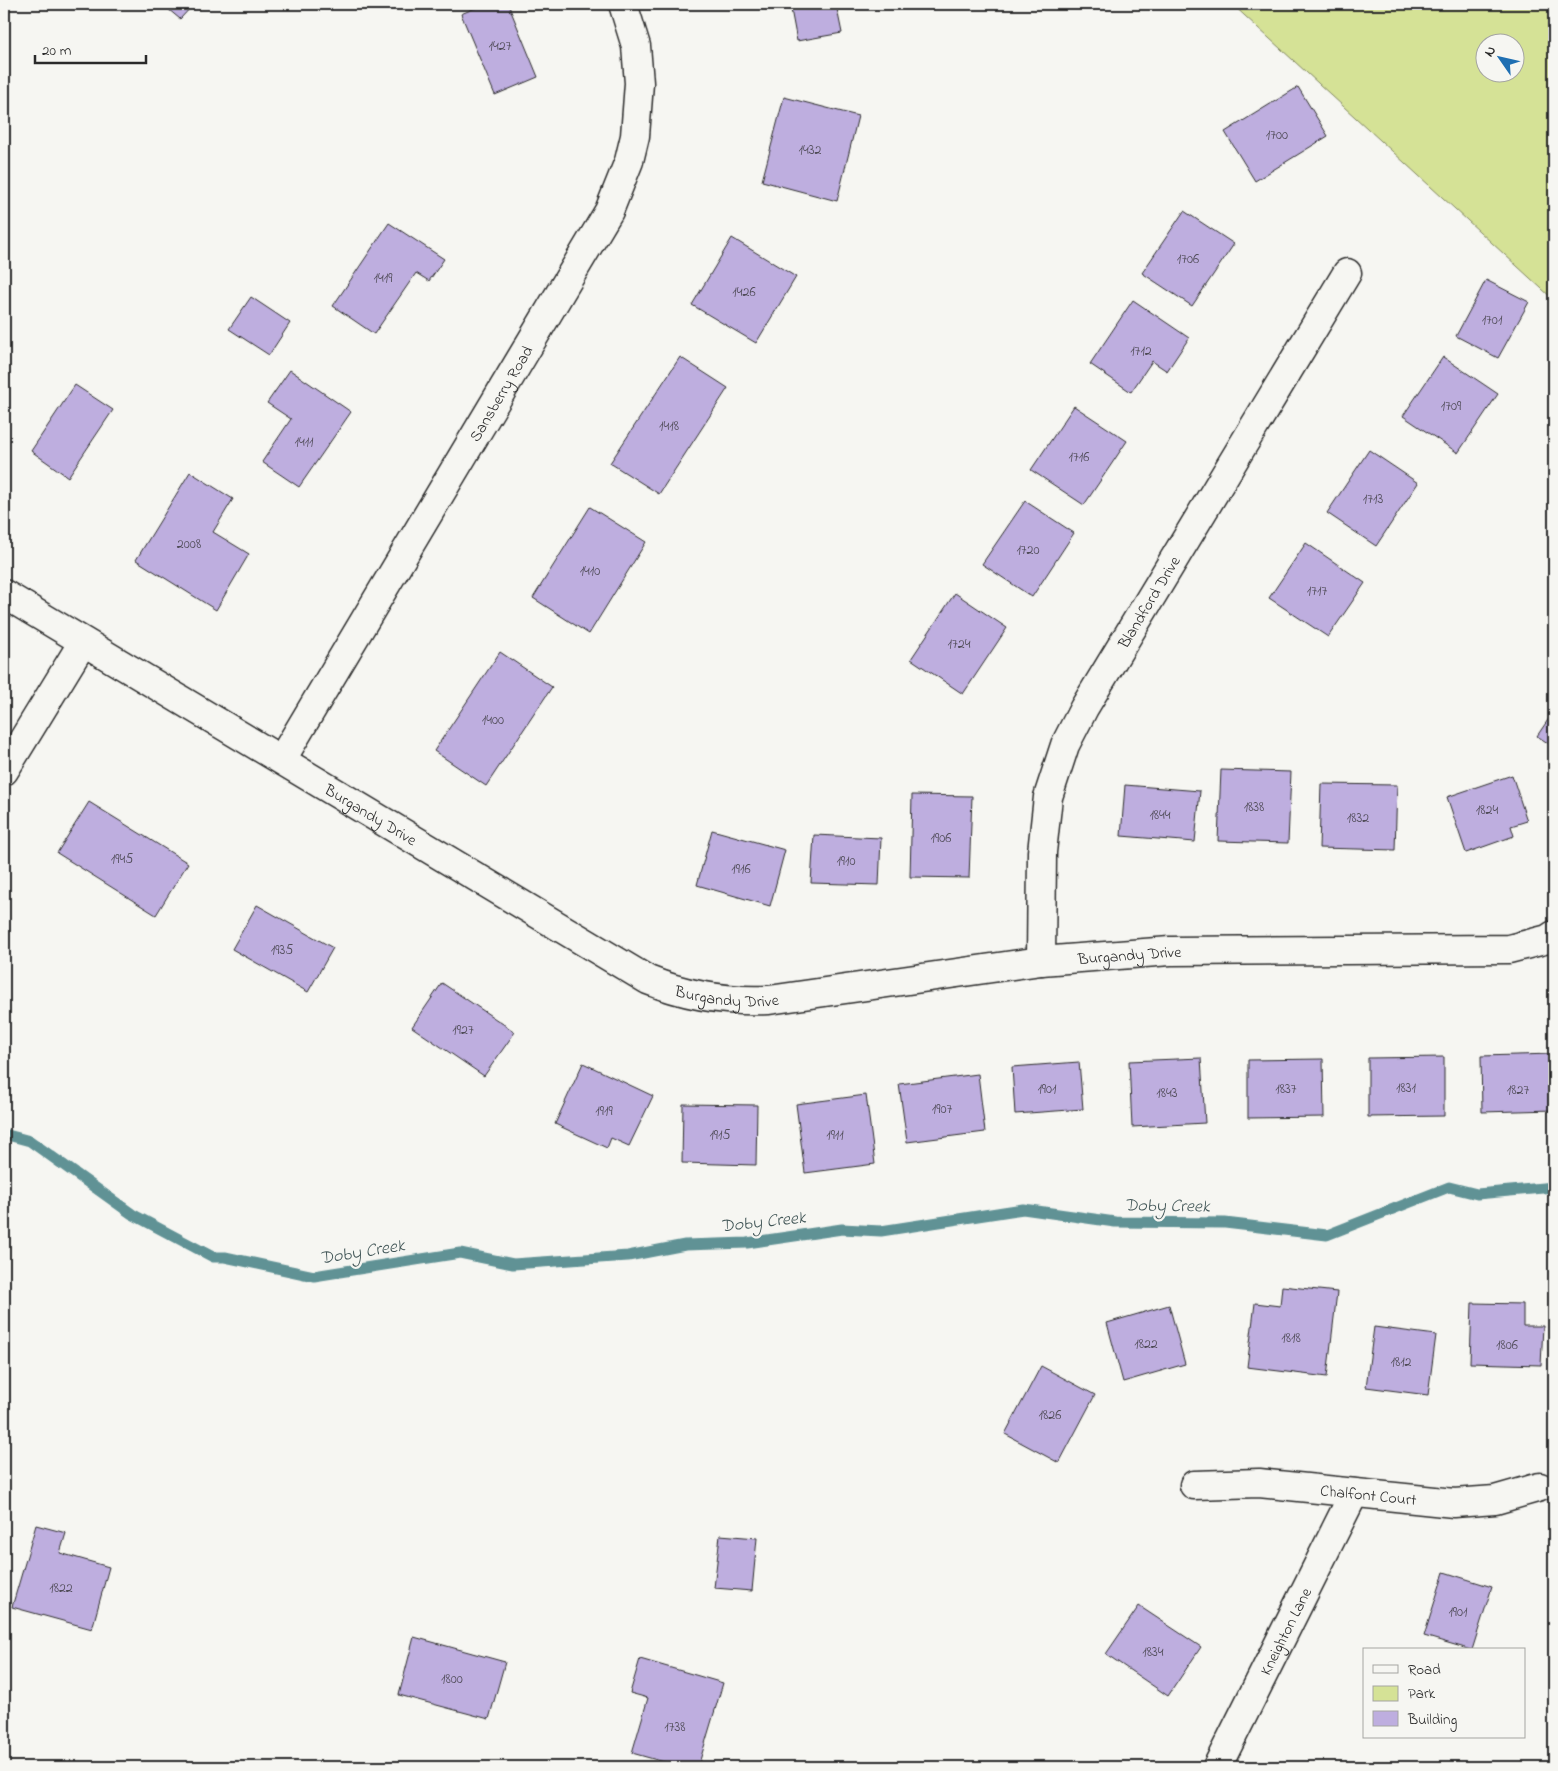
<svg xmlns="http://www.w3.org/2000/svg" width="1558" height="1771" font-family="'Indie Flower',sans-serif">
<rect width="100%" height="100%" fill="#f6f6f2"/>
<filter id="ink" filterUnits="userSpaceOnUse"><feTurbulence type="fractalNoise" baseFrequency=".02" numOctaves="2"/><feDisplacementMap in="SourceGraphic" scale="10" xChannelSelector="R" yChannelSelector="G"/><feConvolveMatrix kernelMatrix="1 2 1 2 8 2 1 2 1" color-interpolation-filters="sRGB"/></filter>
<g filter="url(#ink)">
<path fill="#d5e296" stroke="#808660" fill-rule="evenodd" d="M1232,4H1554V300ZM1486,42H1516V72H1486Z"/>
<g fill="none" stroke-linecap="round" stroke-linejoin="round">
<path stroke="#619295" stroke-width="11" d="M4,1134L30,1141L132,1214L213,1257H225L314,1276L460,1253L513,1264L628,1256L685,1245L747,1243L842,1229L881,1231L1023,1209L1115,1222L1225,1223L1327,1235L1449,1187L1477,1194L1554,1187"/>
</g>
<g fill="#beaedf" stroke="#2b2b2b">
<path d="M162,4H194L180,19Z"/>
<path d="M485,4H508L538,77L495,95L461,14Z"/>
<path d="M790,4H836L842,33L797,41Z"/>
<path d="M1298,87L1328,136L1255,181L1225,132Z"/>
<path d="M784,97L858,116L837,201L762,181Z"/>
<path d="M1184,211L1234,244L1192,306L1142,273Z"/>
<path d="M389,223L444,259L429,281L416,273L374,334L333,306Z"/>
<path d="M732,238L796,277L756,343L692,305Z"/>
<path d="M1486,280L1529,302L1498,358L1456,336Z"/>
<path d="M251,297L290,323L269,355L229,329Z"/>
<path d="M1133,300L1189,338L1167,371L1152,361L1131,392L1090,364Z"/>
<path d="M680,357L728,388L659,494L610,463Z"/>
<path d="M1443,357L1498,394L1458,453L1403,416Z"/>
<path d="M290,370L351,412L299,487L262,462L291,419L267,403Z"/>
<path d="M75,385L113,410L68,477L31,451Z"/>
<path d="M1074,406L1127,441L1084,505L1031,470Z"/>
<path d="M1369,450L1418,483L1376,546L1327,513Z"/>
<path d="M190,472L233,499L213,532L249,554L216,610L136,560Z"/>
<path d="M1025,501L1074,533L1032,597L982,564Z"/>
<path d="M590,507L646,542L589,634L533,598Z"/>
<path d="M1306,543L1365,583L1328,637L1269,598Z"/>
<path d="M955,593L1007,628L963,694L911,659Z"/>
<path d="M500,652L552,687L486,786L434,751Z"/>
<path d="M1554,711V747L1537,736Z"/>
<path d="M1221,770L1291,772L1288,843L1218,841Z"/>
<path d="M1512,775L1527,821L1511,826L1514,836L1466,853L1447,797Z"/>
<path d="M1321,784L1397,785L1395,850L1319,848Z"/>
<path d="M1125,785L1200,791L1195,842L1121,836Z"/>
<path d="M912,795L972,796L969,878L910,877Z"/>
<path d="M89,802L188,863L156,915L57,853Z"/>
<path d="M712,830L785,850L770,906L697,885Z"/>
<path d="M814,835L881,838L879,885L811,883Z"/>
<path d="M257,905L333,948L308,992L232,949Z"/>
<path d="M442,983L515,1032L484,1076L412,1027Z"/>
<path d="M1554,1054V1110L1482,1112L1481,1056Z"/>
<path d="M1444,1057V1116L1368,1117V1058Z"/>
<path d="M1201,1058L1205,1123L1132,1127L1129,1061Z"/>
<path d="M1323,1059L1324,1117L1248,1118V1060Z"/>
<path d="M1079,1062L1083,1109L1015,1114L1012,1067Z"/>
<path d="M583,1063L653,1096L629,1146L611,1138L607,1148L555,1124Z"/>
<path d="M978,1074L985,1132L907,1142L899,1084Z"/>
<path d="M866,1095L875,1164L805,1173L796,1104Z"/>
<path d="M683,1104L757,1105L756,1165L682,1163Z"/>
<path d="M1282,1286L1337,1292L1327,1377L1247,1367L1255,1303L1280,1306Z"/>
<path d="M1472,1303L1523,1304V1326H1543L1541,1365L1470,1363Z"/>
<path d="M1169,1305L1185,1364L1123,1382L1107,1323Z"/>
<path d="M1374,1327L1436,1335L1428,1395L1366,1387Z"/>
<path d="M1041,1366L1095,1395L1059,1463L1005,1434Z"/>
<path d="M36,1525L66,1533L60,1553L109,1567L92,1629L12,1607Z"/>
<path d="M720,1535L757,1538L752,1591L714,1588Z"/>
<path d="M1444,1572L1492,1587L1472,1650L1424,1636Z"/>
<path d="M1139,1606L1201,1647L1168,1696L1106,1654Z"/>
<path d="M414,1637L505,1662L489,1719L399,1695Z"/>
<path d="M640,1659L723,1683L698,1767H682L632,1753L648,1698L630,1693Z"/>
</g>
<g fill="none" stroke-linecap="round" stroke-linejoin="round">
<defs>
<g id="minor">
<path id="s1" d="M4,594L648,980C688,996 726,1002 769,1000L1041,961L1170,951L1509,949L1548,939L1554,935"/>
<path id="s2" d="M282,759L609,211L629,161L635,136L639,83L636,46L623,4"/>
<path d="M4,771L83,642"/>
<path id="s3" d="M1041,961L1042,852L1048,797L1065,745L1084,708L1347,273"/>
<path id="s4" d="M1194,1485L1259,1483L1454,1503L1495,1500L1540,1487"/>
<path id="s5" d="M1217,1767L1354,1493"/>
</g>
</defs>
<use href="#minor" stroke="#2b2b2b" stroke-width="31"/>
<use href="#minor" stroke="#f6f6f2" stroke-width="28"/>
</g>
</g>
<g text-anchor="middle" stroke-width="4.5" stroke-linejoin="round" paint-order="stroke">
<g font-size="14" fill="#504c58">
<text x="500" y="50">1427</text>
<text x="1277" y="139">1700</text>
<text x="810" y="154">1432</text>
<text x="1188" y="263">1706</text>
<text x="383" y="282">1419</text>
<text x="744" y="296">1426</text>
<text x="1492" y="324">1701</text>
<text x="1141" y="355">1712</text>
<text x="1451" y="410">1709</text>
<text x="669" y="430">1418</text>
<text x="304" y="446">1411</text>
<text x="1079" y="461">1716</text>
<text x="1373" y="503">1713</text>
<text x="189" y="548">2008</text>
<text x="1028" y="554">1720</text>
<text x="590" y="575">1410</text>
<text x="1317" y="595">1717</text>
<text x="959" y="648">1724</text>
<text x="493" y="724">1400</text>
<text x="1254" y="811">1838</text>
<text x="1487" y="814">1824</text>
<text x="1160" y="819">1844</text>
<text x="1358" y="822">1832</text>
<text x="941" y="842">1906</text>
<text x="122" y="863">1945</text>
<text x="846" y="865">1910</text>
<text x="741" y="873">1916</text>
<text x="282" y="954">1935</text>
<text x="463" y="1034">1927</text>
<text x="1406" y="1092">1831</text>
<text x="1047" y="1093">1901</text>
<text x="1286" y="1093">1837</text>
<text x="1518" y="1094">1827</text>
<text x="1167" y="1097">1843</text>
<text x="942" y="1113">1907</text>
<text x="604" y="1115">1919</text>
<text x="720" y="1139">1915</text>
<text x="835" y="1139">1911</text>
<text x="1291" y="1342">1818</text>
<text x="1146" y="1348">1822</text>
<text x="1507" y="1349">1806</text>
<text x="1401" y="1366">1812</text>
<text x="1050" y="1419">1826</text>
<text x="61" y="1592">1822</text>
<text x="1458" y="1616">1901</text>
<text x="1153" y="1656">1834</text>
<text x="452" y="1683">1800</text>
<text x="675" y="1731">1738</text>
</g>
<g font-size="16" fill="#2b2b2b" stroke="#f6f6f2">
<text dy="6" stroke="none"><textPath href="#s2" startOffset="426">Sansberry Road</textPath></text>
<text dy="6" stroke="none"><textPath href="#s3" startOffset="385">Blandford Drive</textPath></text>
<text dy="6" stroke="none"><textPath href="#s1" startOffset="428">Burgandy Drive</textPath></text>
<text dy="6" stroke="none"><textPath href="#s1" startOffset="1238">Burgandy Drive</textPath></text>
<text dy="6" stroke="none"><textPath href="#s1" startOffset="832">Burgandy Drive</textPath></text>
<text dy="6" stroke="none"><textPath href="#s4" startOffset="175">Chalfont Court</textPath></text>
<text dy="6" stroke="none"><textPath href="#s5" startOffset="152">Kneighton Lane</textPath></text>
</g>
<g font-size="18" font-style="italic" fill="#425657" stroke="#f6f6f2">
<text transform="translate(1167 1205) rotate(1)" y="6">Doby Creek</text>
<text transform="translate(763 1221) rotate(-6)" y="6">Doby Creek</text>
<text transform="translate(362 1251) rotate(-9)" y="6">Doby Creek</text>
</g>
</g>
<rect width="1558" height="1771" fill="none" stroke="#f6f6f2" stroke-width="20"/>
<rect x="10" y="10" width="1538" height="1751" fill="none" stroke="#2b2b2b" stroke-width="2" filter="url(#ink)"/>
<rect x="1363" y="1648" width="162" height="90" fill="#f6f6f2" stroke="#a5a5a2"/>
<rect x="1373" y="1665" width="25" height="8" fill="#f6f6f2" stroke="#a5a5a2"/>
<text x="1408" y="1674" font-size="15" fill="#2b2b2b">Road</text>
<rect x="1373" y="1686" width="25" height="15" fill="#d5e296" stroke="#a5a5a2"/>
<text x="1408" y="1698" font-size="15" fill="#2b2b2b">Park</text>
<rect x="1373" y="1711" width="25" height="15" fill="#beaedf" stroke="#a5a5a2"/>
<text x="1408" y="1724" font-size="15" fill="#2b2b2b">Building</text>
<g transform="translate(1500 58) rotate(304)"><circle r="24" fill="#f6f6f2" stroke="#a5a5a2"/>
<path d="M0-4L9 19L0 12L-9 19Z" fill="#1f6fb2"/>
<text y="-8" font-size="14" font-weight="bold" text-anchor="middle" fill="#2b2b2b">N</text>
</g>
<path d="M35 55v8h111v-8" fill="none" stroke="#2b2b2b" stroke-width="2.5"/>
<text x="42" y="55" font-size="15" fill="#2b2b2b" stroke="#f6f6f2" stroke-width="4" paint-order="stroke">20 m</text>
</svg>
